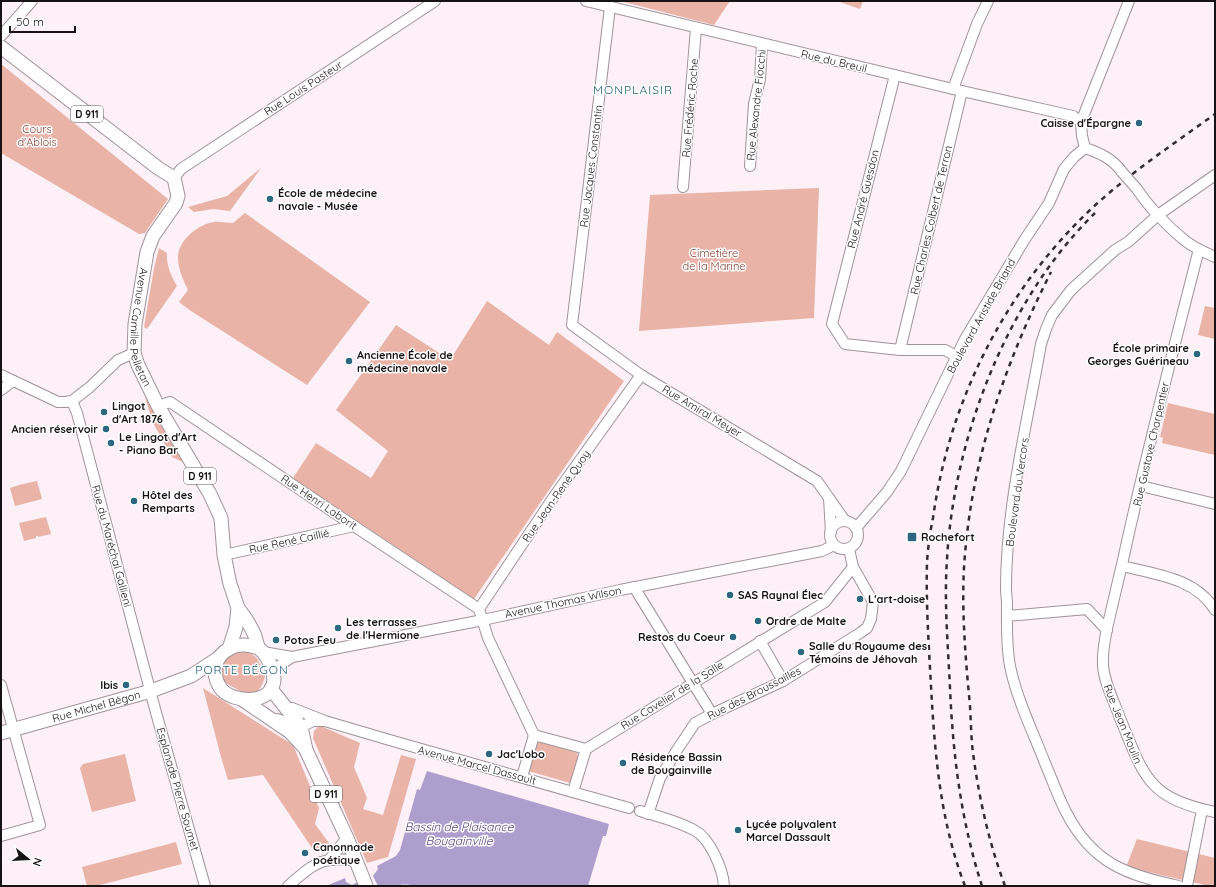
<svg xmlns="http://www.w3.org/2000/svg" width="1216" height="887" font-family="Quicksand,sans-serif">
<rect width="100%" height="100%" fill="#fdf0f6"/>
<g fill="#e9b3a7">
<path d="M620,1H730L714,25Z"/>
<path d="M837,1H863L860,9Z"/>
<path d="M1,64L168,199L145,233L139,234L1,153Z"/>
<path d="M261,168L230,211L213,209L194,212L188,207L227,196Z"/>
<path d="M819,188L814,318L639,331L650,195Z"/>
<path d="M245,213L370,302L307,385L191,311L179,302L188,290C183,280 178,269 178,257C178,241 198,224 214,222C220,221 227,223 233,223Z"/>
<path d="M159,248L167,253C166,265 171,276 177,286L147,329L144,327L154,268Z"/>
<path d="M487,301L549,345L557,332L624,381L474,599L293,478L316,443L371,478L388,451L336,410L396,325L450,360Z"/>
<path d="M1205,306L1215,308V339L1198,335Z"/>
<path d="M145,397L185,463L172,457L152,421Z"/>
<path d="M1168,403L1215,414V455L1162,443L1163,438L1160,437Z"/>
<path d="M37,481L42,499L15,506L10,488L22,484L24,485L23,484Z"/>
<path d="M46,517L51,534L38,537V536H36V538L24,541L19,523Z"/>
<path d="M236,650C258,653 257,657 265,676C259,704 240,692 223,681C220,665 224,660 236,650Z"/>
<path d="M203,688L293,745L319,808L315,824L332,847L314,851L263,775L228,780L221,757Z"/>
<path d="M318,727H323L360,743L354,767L367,798L363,809L383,815L401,755L416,759L388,857L367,863L313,738L314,731Z"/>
<path d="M541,742L577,753L578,757L570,783L528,771L536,744Z"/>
<path d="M125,754L136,801L92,812L80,768L83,764Z"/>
<path d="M1137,839L1215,858V886H1209L1126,867Z"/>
<path d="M176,842L182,864L96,886H87L82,867Z"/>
</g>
<g fill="#ae9ecd">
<path d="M427,771L609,824L606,836H603L588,886H416C407,884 403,884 395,886C390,887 383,886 378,886L373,876L378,869L377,866L396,856L400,850L417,789L420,790Z"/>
<path d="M345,878L346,882L352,885L358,882L359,886H326Z"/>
</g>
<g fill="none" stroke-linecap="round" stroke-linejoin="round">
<defs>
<g id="minor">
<path d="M586,1L953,89L1073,116L1081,122"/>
<path d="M610,7L572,325L641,375L817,481L829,498"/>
<path d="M1,36L32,1"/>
<path d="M895,75L832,324L845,344L900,350H945L956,356"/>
<path d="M953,89L977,24L988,1"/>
<path d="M1085,148L1082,136L1081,122L1129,1"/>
<path d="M1085,148C1100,153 1113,159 1122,172"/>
<path d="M750,166L754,104L760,79L762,44"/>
<path d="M174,178L181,169L435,1"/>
<path d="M683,187L696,28"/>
<path d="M1137,189C1148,206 1167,226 1183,239C1192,247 1204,252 1215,257"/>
<path d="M1200,250L1198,253C1172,355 1145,458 1123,560C1118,582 1113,603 1108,624C1105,638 1102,651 1103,665C1104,683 1114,701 1120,718C1144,776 1147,798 1215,812"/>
<path d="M900,350L962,91"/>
<path d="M1,375L58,402H65L72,401L90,387L118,360L134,353"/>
<path d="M1,390L13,381"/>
<path d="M72,401L77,413L155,709L205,886"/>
<path d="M158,406L170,402L354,526L479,609"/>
<path d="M1141,486L1215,504"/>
<circle cx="844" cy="535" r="14"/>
<path d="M856,528L887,492L901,471L965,339L1025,239L1049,203L1064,169L1074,157L1085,148"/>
<path d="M831,532L829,498L845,521"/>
<path d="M224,555L354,526"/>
<path d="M1122,566C1154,574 1196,578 1215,610"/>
<path d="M634,587L712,714"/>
<path d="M1007,616L1087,609L1107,630"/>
<path d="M760,641L783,681"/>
<path d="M263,652L292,657L483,620L620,590L822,551L834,545"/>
<path d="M273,675L279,666L292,657"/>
<path d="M1,685L40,825L1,836"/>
<path d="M288,709L292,708L325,721L393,741L629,808"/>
<path d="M277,719L301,727L313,721H323"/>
<path d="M534,735L488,638L479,609L553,498L641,375"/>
<path d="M586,749L825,602L853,567"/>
<path d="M522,777L534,735L586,749L573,792"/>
<path d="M640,811C658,816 677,821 694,830C710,838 723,869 724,886"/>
<path d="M648,814L660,778L677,750L695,723L712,714L783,681L860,633L867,628L871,619L873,602L853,567L849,549"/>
<path d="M329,860L347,838"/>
<path d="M288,886C300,876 314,861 331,860C339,859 348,860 356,860"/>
<path d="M1179,886C1126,875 1092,863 1066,812C1058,797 1052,779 1045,763C1033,732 1017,700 1010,666C1006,645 1007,625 1007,604C1007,599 1006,594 1006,588C1006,508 1027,424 1041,344L1046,329L1052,315L1071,290L1115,250L1128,242L1158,215L1215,175"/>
<path d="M1187,886L1202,810"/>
</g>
<g id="major">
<path id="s1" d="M1,47L158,168L174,178L178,196L176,203L153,236L147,252L135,324L134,353L138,365L158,406L210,494L221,518L224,555L230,584L238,608L236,627L229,649"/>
<path d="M238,608C245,617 251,626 255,636C256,640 257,645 259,648C259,649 262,651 263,652C269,659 274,671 274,680C272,705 235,703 222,690C217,684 215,678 215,670C216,655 229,645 244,645C249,645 254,647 259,648"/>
<path d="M271,689L301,727L306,750L347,838L366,886"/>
<path d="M243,700L290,732L305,748"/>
<path id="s2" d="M1,733L151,691L191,676L217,659"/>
</g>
</defs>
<use href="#minor" stroke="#a09399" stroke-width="12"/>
<use href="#major" stroke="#a09399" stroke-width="15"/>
<use href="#minor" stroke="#fff" stroke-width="10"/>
<use href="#major" stroke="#fff" stroke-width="13"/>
<g stroke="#312c2e" stroke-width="2.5" stroke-dasharray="5 5" stroke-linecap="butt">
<path d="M965,886C938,816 934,742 930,668C928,633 926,597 927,562C928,547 930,532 933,518C949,402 1004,292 1089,211C1127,175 1172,145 1215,114"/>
<path d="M982,886C961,821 953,756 950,688C948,645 944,602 947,559C954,437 1007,299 1095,213"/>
<path d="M1005,886C989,843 979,798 973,753C971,738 971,722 970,706C965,652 960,597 966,544C975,449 1008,357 1051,272"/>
</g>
<defs>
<path id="minor-bridge" d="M1122,172L1137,189"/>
</defs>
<use href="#minor-bridge" stroke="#a09399" stroke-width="12" stroke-linecap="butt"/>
<use href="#minor-bridge" stroke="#fff" stroke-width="10"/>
</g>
<g fill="#2d6780" stroke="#fff" stroke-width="1.5">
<circle cx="1139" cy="123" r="4"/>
<circle cx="270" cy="199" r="4"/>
<circle cx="1197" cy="354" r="4"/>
<circle cx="349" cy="361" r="4"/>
<circle cx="104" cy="412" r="4"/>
<circle cx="106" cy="429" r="4"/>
<circle cx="111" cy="443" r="4"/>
<circle cx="134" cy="501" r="4"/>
<rect x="907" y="532" width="10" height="10" rx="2"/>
<circle cx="730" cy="595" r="4"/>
<circle cx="860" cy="599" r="4"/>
<circle cx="758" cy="621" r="4"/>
<circle cx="338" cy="628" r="4"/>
<circle cx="733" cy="637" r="4"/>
<circle cx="276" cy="640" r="4"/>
<circle cx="801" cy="652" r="4"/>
<circle cx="126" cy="685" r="4"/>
<circle cx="489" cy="754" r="4"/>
<circle cx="623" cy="763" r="4"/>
<circle cx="738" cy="830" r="4"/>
<circle cx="305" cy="853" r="4"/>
</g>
<g text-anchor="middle" stroke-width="3" stroke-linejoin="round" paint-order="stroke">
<g fill="#fff" stroke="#5d5a5b" stroke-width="1">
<rect x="71" y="106" width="32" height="16" rx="3"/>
<rect x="184" y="468" width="32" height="16" rx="3"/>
<rect x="310" y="786" width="32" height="16" rx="3"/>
</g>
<g font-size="10" font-weight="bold" fill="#171315">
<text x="87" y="118">D 911</text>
<text x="200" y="480">D 911</text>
<text x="326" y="798">D 911</text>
</g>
<g font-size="11" fill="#171315" stroke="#fff">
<text transform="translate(834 61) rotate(13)" y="4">Rue du Breuil</text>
<text transform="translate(303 88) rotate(-33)" y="4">Rue Louis Pasteur</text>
<text transform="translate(756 105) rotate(-84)" y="4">Rue Alexandre Fiocchi</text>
<text transform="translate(690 108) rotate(-85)" y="4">Rue Frédéric Roche</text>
<text transform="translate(591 166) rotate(-83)" y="4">Rue Jacques Constantin</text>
<text transform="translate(863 199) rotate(-76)" y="4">Rue André Guesdon</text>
<text transform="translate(931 220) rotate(-77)" y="4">Rue Charles Colbert de Terron</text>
<text transform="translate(981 316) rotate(-61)" y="4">Boulevard Aristide Briand</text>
<text dy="4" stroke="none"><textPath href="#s1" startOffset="377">Avenue Camille Pelletan</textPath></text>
<text transform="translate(702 411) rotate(31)" y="4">Rue Amiral Meyer</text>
<text transform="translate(1151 444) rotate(-77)" y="4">Rue Gustave Charpentier</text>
<text transform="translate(1017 492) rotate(-82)" y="4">Boulevard du Vercors</text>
<text transform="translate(556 496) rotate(-55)" y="4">Rue Jean-René Quoy</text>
<text transform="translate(319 502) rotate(34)" y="4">Rue Henri Laborit</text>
<text transform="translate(289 541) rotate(-12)" y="4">Rue René Caillié</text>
<text transform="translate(112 546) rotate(75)" y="4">Rue du Maréchal Gallieni</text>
<text transform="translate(563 602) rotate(-12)" y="4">Avenue Thomas Wilson</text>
<text transform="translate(754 693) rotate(-27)" y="4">Rue des Broussailles</text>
<text transform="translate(672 695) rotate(-32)" y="4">Rue Cavelier de la Salle</text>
<text dy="4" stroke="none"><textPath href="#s2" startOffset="99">Rue Michel Bégon</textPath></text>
<text transform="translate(1123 724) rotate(68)" y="4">Rue Jean Moulin</text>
<text transform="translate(477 765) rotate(15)" y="4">Avenue Marcel Dassault</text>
<text transform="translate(178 789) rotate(74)" y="4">Esplanade Pierre Soumet</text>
</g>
<g font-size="11" font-weight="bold" fill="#171315" stroke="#fff" text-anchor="start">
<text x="1131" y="127" text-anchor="end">Caisse d'Épargne</text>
<text x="278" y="197">École de médecine<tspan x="278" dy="13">navale - Musée</tspan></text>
<text x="1189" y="352" text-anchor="end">École primaire<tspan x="1189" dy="13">Georges Guérineau</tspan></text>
<text x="357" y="359">Ancienne École de<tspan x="357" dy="13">médecine navale</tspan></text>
<text x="112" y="410">Lingot<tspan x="112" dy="13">d'Art 1876</tspan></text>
<text x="98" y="433" text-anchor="end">Ancien réservoir</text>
<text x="119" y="441">Le Lingot d'Art<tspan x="119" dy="13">- Piano Bar</tspan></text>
<text x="142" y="499">Hôtel des<tspan x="142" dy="13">Remparts</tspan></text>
<text x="921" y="541">Rochefort</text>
<text x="738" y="599">SAS Raynal Élec</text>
<text x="868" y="603">L'art-doise</text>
<text x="766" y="625">Ordre de Malte</text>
<text x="346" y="626">Les terrasses<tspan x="346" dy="13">de l'Hermione</tspan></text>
<text x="725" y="641" text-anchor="end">Restos du Coeur</text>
<text x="284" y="644">Potos Feu</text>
<text x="809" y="650">Salle du Royaume des<tspan x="809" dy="13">Témoins de Jéhovah</tspan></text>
<text x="118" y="689" text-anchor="end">Ibis</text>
<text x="497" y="758">Jac'Lobo</text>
<text x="631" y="761">Résidence Bassin<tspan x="631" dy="13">de Bougainville</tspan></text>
<text x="746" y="828">Lycée polyvalent<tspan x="746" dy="13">Marcel Dassault</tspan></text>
<text x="313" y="851">Canonnade<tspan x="313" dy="13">poétique</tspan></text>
</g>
<g font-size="11" fill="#813d2e" stroke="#fff">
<text x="37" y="133">Cours<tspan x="37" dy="13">d'Ablois</tspan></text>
<text x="714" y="257">Cimetière<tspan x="714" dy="13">de la Marine</tspan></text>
</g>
<g font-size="12" letter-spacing="1" fill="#185d79" stroke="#fff">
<text x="633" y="94">MONPLAISIR</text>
<text x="242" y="674">PORTE BÉGON</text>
</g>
<g font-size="12" font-style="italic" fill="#5b4480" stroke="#fff">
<text x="459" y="831">Bassin de Plaisance<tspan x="459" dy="14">Bougainville</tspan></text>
</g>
</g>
<rect width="1216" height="887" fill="none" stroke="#171315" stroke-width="4"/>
<g transform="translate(28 859) rotate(108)" stroke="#ffffff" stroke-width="3" paint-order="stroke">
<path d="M0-3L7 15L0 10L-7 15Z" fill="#171315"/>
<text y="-6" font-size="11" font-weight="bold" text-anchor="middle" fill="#171315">N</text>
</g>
<path d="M10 26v6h65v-6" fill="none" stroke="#171315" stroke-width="2"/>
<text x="16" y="26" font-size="12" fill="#171315" stroke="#ffffff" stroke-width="3" paint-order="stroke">50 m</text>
</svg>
